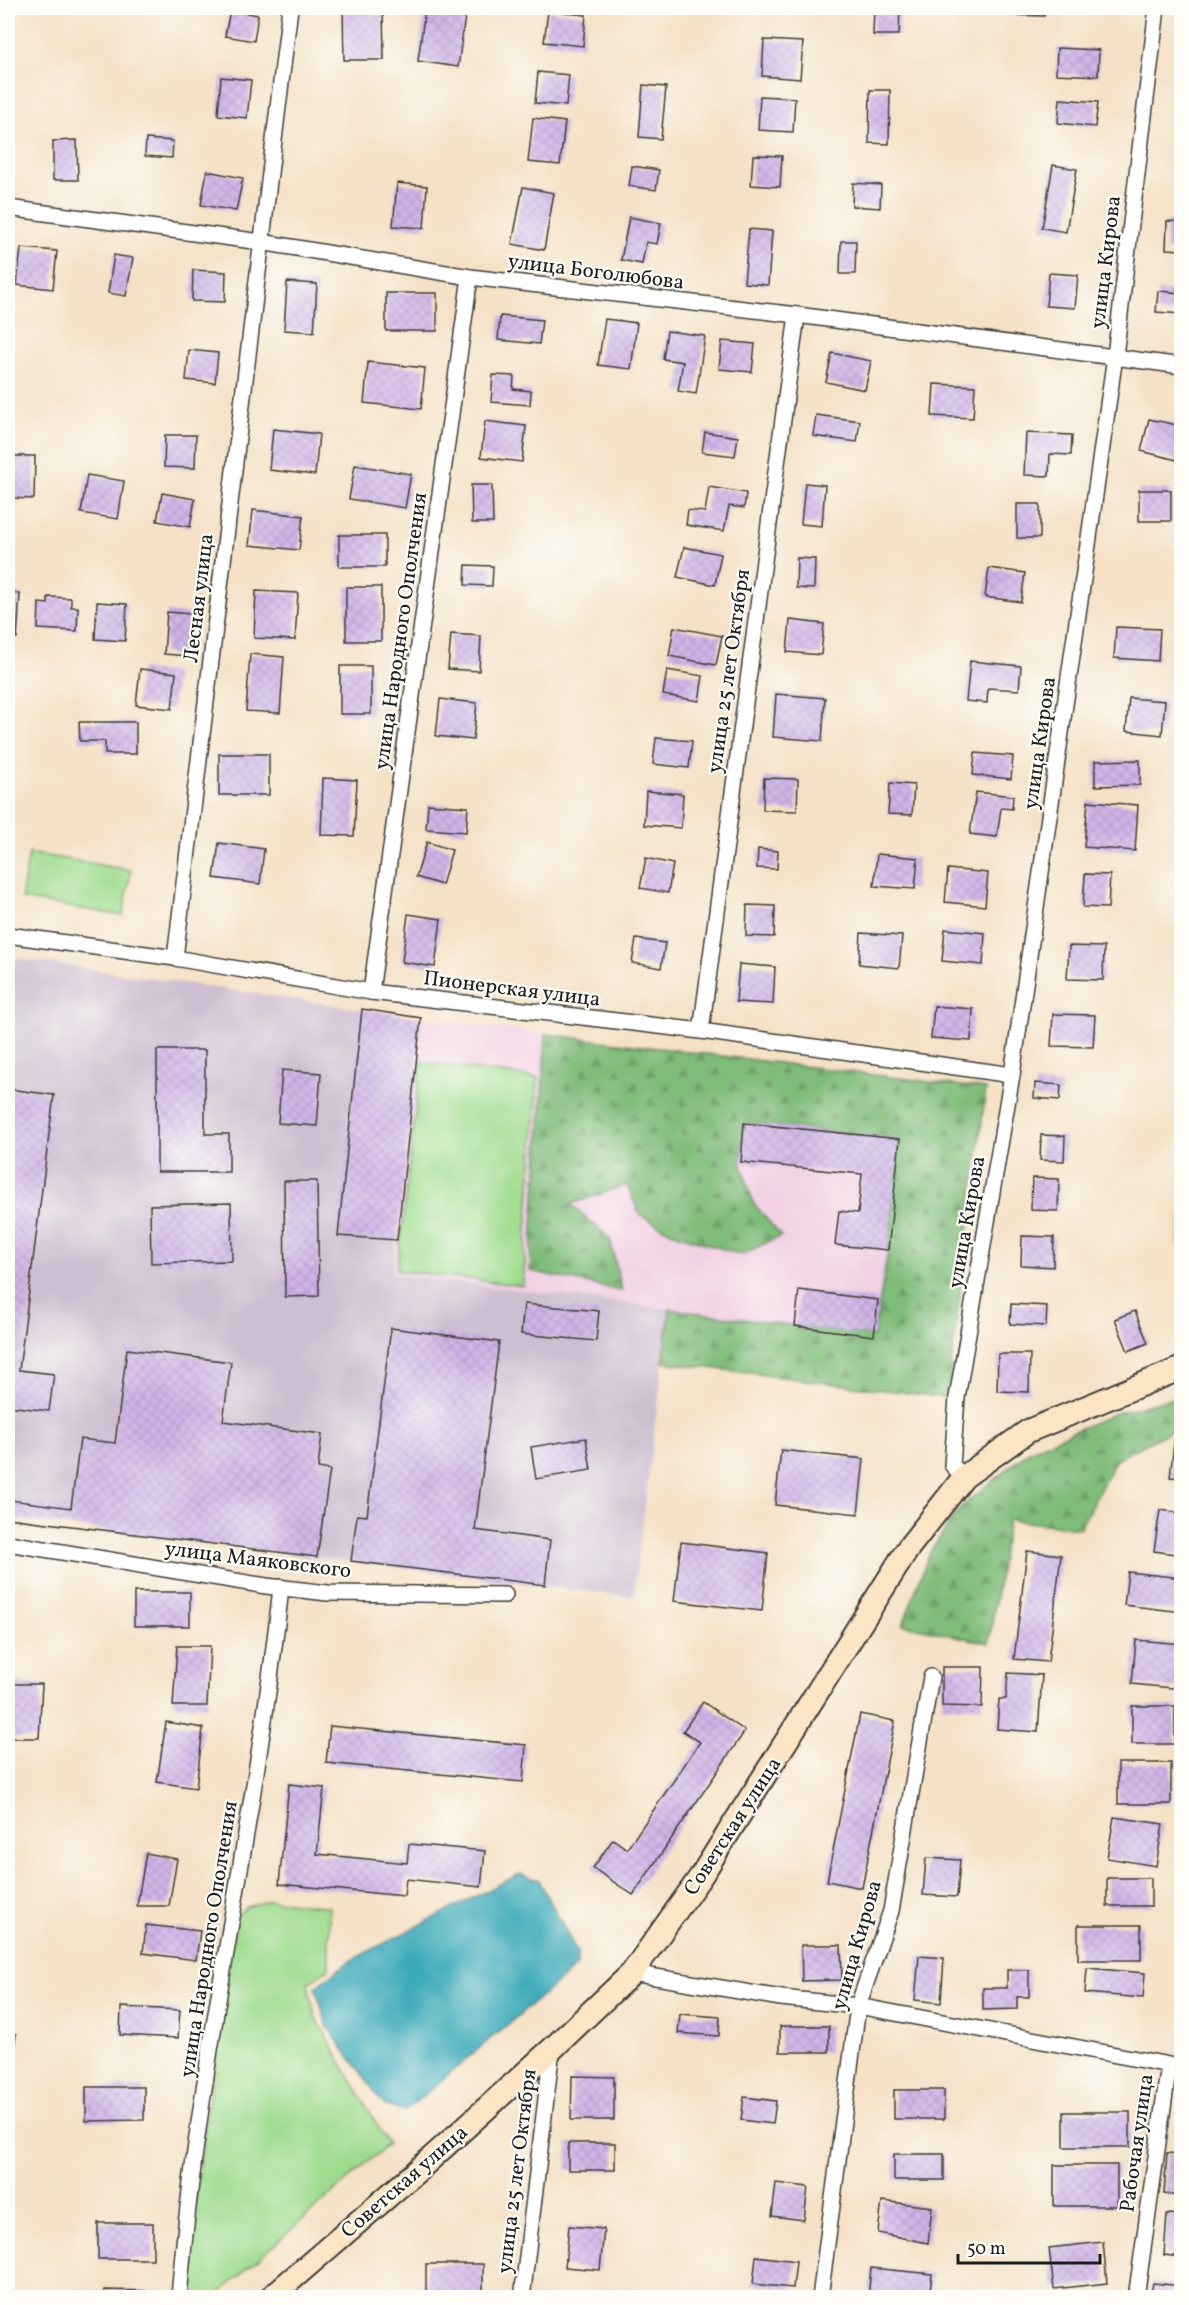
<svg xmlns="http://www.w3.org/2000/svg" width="1189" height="2305" font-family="Vollkorn,serif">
<defs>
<pattern id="forest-firs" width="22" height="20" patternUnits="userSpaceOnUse" patternTransform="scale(1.5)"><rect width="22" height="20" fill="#7fbb79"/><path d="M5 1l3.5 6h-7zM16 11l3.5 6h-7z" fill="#6da068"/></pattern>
<pattern id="building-cross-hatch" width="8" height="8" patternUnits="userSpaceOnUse" patternTransform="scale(1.5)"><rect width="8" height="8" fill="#d0b5e9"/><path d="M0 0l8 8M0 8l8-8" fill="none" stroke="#b29bc7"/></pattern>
</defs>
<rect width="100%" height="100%" fill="#fdfcf7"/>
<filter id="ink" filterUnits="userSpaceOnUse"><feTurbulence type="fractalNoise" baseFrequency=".0167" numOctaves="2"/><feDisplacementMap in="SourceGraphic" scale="12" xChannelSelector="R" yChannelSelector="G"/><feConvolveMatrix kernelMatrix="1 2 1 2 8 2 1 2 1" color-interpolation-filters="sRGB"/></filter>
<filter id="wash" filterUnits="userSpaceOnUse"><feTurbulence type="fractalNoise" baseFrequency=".008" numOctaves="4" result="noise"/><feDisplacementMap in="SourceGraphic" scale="24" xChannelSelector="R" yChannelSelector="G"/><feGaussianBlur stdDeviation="1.35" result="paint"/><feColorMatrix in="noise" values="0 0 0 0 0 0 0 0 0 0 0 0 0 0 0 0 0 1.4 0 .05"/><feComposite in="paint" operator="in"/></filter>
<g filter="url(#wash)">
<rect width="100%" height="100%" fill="#f4e1c6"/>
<path fill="#f1d0e3" d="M421,1018L986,1089L947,1398L663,1362L670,1310L392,1274Z"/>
<path fill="#cebed1" d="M8,957L421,1018L392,1274L670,1309L633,1597L8,1518Z"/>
<g fill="#9fdb8e" stroke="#5e7c55" stroke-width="1.5">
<path d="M29,853L131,870L123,916L21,899Z"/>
<path d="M421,1062L538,1078L523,1286L397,1270Z"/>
<path d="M270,1900L329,1907V1968L308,1983L315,2016L388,2144L215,2297L184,2298L186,2263L234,1918L247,1907Z"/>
</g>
<g fill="url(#forest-firs)" stroke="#4e6c4a" stroke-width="1.5">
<path d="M546,1034L986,1089L947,1398L663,1362L670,1309L874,1336L888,1250L899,1139L744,1123L741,1162L753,1203L781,1236L741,1255L671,1232L640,1215L627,1185L571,1204L610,1239L622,1291L530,1271Z"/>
<path d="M1181,1396V1426L1116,1459L1080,1528L1008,1520L989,1643L903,1625L929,1554L959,1509L1029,1451L1113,1414Z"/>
</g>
<path fill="#3caaba" stroke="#2c636b" stroke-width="1.5" d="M519,1874L539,1880L577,1952V1966L405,2111L385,2106L327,2026L315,1987L350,1961Z"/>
<g id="blocks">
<g fill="url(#building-cross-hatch)">
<path d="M383,8L384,60H344L343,9Z"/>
<path d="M874,8H900L899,35H873Z"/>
<path d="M1011,8H1044V16L1010,15Z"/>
<path d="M230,10L258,15L254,41L225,36Z"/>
<path d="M425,10L465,16L458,67L418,61Z"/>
<path d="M548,11L586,15L583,46L544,42Z"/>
<path d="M764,40L803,42L800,79L762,76Z"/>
<path d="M1057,48L1099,50L1098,76L1056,74Z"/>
<path d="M538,72L569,75L566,106L535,103Z"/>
<path d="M221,77L251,80L247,118L218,115Z"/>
<path d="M643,85L666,87L661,139L639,137Z"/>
<path d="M870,90H890L889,144L869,143Z"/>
<path d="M760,96L795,98L793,132L758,130Z"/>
<path d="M1060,99L1098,102L1095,127L1058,123Z"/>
<path d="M533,118L565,122L560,165L528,162Z"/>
<path d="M146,139L173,141L172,158L145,156Z"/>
<path d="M77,140L78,180H53V141Z"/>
<path d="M753,155L782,156L780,187L751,185Z"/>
<path d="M1053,165L1077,169L1066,232L1042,228Z"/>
<path d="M632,166L659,170L656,190L629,186Z"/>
<path d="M207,171L243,178L236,211L201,205Z"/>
<path d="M397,183L427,186L424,228L393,226Z"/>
<path d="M853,183L881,185L880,208L852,206Z"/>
<path d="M523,187L554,193L544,250L512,244Z"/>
<path d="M629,217L661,223L657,244L646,242L642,264L621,260Z"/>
<path d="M1167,221L1182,222V250L1166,249Z"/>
<path d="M749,229L772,231L768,285L744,283Z"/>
<path d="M841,241H856L855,274H840Z"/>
<path d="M21,248L57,251L53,289L17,285Z"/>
<path d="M114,255L133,258L126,296L108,293Z"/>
<path d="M193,270L226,272L225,302L192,301Z"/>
<path d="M1049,273L1078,275L1075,308L1046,306Z"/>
<path d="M287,282L317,284L314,332L284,330Z"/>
<path d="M1158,291L1182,293V314L1156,312Z"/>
<rect x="386" y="293" width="51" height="38"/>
<path d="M500,316L542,320L539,344L498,340Z"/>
<path d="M605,319L637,323L631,369L598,365Z"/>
<path d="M667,331L705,336L696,394L678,391L683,362L663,359Z"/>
<path d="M722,341L755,344L752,372L719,369Z"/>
<path d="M189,350L218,353L215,383L186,380Z"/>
<path d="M832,353L871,361L865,390L826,382Z"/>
<path d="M368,362L425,368L421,409L364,403Z"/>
<path d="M493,375L514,376L513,389L531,391L530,405L491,402Z"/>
<path d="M934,384L975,386L973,418L932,416Z"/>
<path d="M816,415L860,421L857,442L813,436Z"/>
<path d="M1149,419L1182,426V441L1177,460L1141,451Z"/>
<path d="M485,421L526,426L522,462L481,457Z"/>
<path d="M273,429L319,434L315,475L269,470Z"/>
<path d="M705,432L738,437L735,456L702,452Z"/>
<path d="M1026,433L1072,435L1071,455L1050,454L1049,476L1024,475Z"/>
<path d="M165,435H196L195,468L164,467Z"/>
<path d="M10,456H35L34,499L9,498Z"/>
<path d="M355,465L411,474L405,508L349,499Z"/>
<path d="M87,475L124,481L118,519L81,513Z"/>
<path d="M805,483L825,485L822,526L801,524Z"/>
<path d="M471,485H492L493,523H472Z"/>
<path d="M709,487L746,493L744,508L729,506L724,531L686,525L688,510L705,512Z"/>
<rect x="1139" y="490" width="32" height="31"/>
<path d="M162,493L195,499L190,527L157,521Z"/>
<rect x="1017" y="504" width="23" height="34"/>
<path d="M253,510L303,516L299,550L249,545Z"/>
<rect x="339" y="535" width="46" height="32"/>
<path d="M684,547L721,554L715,585L677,577Z"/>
<path d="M797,558L815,559L814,589L796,588Z"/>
<path d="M466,565L493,566L492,586L465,585Z"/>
<path d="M989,568L1025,573L1021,602L985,597Z"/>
<rect x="346" y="587" width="35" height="54"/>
<path d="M256,591L298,593L295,640L254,638Z"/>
<path d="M8,593L20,594L17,638L8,637Z"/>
<path d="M48,597L71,598V607H78L77,631L38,629L39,603L48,604Z"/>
<path d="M97,602L127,604L125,641L95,639Z"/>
<path d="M167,612L191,614L188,656L164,654Z"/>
<path d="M790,620L824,624L821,655L787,652Z"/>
<path d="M674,627L722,636L716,665L669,656Z"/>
<path d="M1116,627L1160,629L1158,661L1114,658Z"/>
<path d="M451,634L481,636L479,671L448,669Z"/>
<path d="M250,654L284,657L280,713L246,711Z"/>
<path d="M970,661L1021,666L1019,690L988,688L987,703L966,701Z"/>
<rect x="340" y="666" width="31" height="48"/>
<path d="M140,669L176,673L172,709L136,705Z"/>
<path d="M667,670L703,676L699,701L663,695Z"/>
<path d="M776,694L825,698L822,741L773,737Z"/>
<path d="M1129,698L1165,701L1162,735L1126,731Z"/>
<path d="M440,699L477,703L473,740L436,736Z"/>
<path d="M79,722H136V754H105V741H80Z"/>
<path d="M656,738L692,741L689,768L653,764Z"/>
<path d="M975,753L1013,756L1011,779L973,775Z"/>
<rect x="219" y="754" width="50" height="41"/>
<path d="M1140,760V785L1095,786V761Z"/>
<path d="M323,778L357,780L354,836L321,835Z"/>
<path d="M764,778L798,779L797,811L763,810Z"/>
<path d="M890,783L914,785L912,815L888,814Z"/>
<path d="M646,791L683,794L681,828L644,825Z"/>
<path d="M976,792L1013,796L1012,809L1001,808L997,837L970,834Z"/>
<path d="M1088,801L1138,805L1135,851L1084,847Z"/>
<path d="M428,804L468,807L466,832L426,829Z"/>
<path d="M427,842L452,850L442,885L416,877Z"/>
<path d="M219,843L264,849L260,884L214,878Z"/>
<path d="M758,849L778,851L777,869L757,868Z"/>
<path d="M877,854L918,858L915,889L874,886Z"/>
<path d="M646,858L673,864L668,893L640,888Z"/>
<path d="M948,869L988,873L985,906L945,902Z"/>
<path d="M1085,874L1110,875L1108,908L1083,907Z"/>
<path d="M747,905L775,906L774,937L746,936Z"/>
<path d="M408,914L441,919L435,967L402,962Z"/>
<path d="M945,929L985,933L983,965L942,961Z"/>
<path d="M861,933L902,936L899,968L859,964Z"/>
<path d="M636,939L665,943L661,968L632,963Z"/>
<path d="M1069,946L1104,947L1103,980L1067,979Z"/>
<path d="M739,964L775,967L773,1004L736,1002Z"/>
<path d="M934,1006L973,1009L971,1041L931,1038Z"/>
<path d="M362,1009L421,1018L397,1240L338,1236Z"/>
<path d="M1053,1014L1095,1015L1093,1047L1051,1046Z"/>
<path d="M157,1050H205V1134H229V1172H157Z"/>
<path d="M282,1070L321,1073L317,1126L278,1123Z"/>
<path d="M1035,1083L1061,1085L1060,1100L1034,1098Z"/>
<path d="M8,1089L54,1095L19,1370L54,1374L49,1411L8,1406Z"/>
<path d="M744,1123L900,1139L888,1250L835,1245L839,1211L858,1213L862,1174L741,1162Z"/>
<path d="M1041,1135L1065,1136L1064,1161L1040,1160Z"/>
<path d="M1032,1178L1059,1179L1058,1211L1031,1210Z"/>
<path d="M284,1181H317L319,1296L285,1297Z"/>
<path d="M231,1203L232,1261L151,1263L150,1205Z"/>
<path d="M1180,1216H1182V1246H1177Z"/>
<path d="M1022,1236L1054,1237L1053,1267L1021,1265Z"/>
<path d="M799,1290L878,1300L874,1336L795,1326Z"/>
<path d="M524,1304L599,1311L596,1341L521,1334Z"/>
<path d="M1011,1304L1047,1306L1046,1326L1010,1324Z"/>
<path d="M1135,1311L1148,1343L1128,1351L1115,1319Z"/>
<path d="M391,1328L499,1342L475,1530L550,1540L545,1585L351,1561L357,1515L367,1516Z"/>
<path d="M127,1349L231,1362L223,1421L322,1434L318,1468L330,1470L317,1557L8,1518L11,1500L71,1508L80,1439L115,1443Z"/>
<path d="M998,1354H1030L1029,1392L997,1391Z"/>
<path d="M1175,1435L1182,1436V1478L1170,1477Z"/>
<path d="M586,1438L591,1470L536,1479L531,1447Z"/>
<path d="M781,1450L864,1459L858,1514L775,1505Z"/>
<path d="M1160,1510L1182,1513V1555L1154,1551Z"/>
<path d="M681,1542L768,1553L762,1611L674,1601Z"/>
<path d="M1027,1551L1061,1555L1048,1662L1014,1659Z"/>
<path d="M1128,1572L1182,1578V1612L1124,1605Z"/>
<rect x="134" y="1592" width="56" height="34"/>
<path d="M1136,1640L1182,1644V1689L1132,1684Z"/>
<path d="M8,1642H12L9,1687H8Z"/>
<path d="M177,1646H210L207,1706H173Z"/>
<path d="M942,1667H983L982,1707L942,1706Z"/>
<path d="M1008,1673L1042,1675L1038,1732L997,1729L999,1699H1006Z"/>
<path d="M12,1684H42L39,1738H9Z"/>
<path d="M703,1702L745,1731L633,1895L593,1868L613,1839L627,1849L700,1742L683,1731Z"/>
<rect x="1132" y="1706" width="43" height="38"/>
<path d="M860,1714L895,1721L862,1888L827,1881Z"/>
<path d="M166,1722L203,1728L196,1788L157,1782Z"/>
<path d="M330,1726L526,1745L523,1782L326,1763Z"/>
<rect x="1118" y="1763" width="53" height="41"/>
<path d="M289,1784L324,1788L317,1854L407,1863L409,1844L485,1851L481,1887L406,1879L404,1896L279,1884Z"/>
<path d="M1114,1817L1163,1824L1156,1866L1107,1858Z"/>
<path d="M146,1853L177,1859L169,1906H137Z"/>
<path d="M926,1858L960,1860L957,1897L923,1895Z"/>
<rect x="1107" y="1878" width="44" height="28"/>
<path d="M146,1925L200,1931L196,1960L143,1953Z"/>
<rect x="1078" y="1925" width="63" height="35"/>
<path d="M801,1945H841L842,1980L802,1981Z"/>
<path d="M919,1956L944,1958L941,2003L915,2000Z"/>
<path d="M1087,1968L1145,1973L1143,1998L1085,1993Z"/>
<path d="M1007,1970H1029V1997H1017V2009L983,2010V1988H1007Z"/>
<path d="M121,2007L180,2010L178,2038L120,2035Z"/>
<path d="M680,2014L720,2017L719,2036L678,2033Z"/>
<rect x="780" y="2026" width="49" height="26"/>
<path d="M8,2034H16L12,2070L8,2069Z"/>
<path d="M572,2076L614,2077V2120H571Z"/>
<path d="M86,2087H144V2120L86,2121Z"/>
<rect x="894" y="2090" width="50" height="29"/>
<path d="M744,2097L776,2101L773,2124L741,2120Z"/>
<rect x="1064" y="2112" width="66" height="35"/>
<rect x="568" y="2143" width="47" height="27"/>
<path d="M1167,2153L1182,2154V2196L1164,2194Z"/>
<rect x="894" y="2154" width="50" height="26"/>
<rect x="1054" y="2165" width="63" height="41"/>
<path d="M776,2183L808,2187L804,2220L772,2216Z"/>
<path d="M882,2201L932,2207L928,2243L878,2233Z"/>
<path d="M1167,2214L1182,2215V2257L1164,2255Z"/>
<rect x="98" y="2223" width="55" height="36"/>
<path d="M569,2226L604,2229L600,2270L565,2267Z"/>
<path d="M1103,2242L1107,2283L1054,2289L1049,2248Z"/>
<path d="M756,2256L796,2261L793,2288L753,2284Z"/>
<rect x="426" y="2264" width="57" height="34"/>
<path d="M871,2268L932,2274L929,2298H868Z"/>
<path d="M1153,2283L1182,2286V2298H1150Z"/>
<path d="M104,2290L146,2291V2298H103Z"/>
</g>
</g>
</g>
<g filter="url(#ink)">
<use href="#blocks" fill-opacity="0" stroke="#3c3a36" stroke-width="1.5"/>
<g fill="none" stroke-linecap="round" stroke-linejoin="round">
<defs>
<g id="minor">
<path d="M8,208L261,242L470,277L797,315L1182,366"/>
<path d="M8,935L175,958L371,992L701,1031L1012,1075"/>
<path d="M175,958L290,8"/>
<path d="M371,992L470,277"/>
<path d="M701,1031L797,315"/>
<path d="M964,1477L952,1465L957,1398L1012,1075L1115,356L1157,8"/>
<path d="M8,1543L266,1586L328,1593L505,1595"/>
<path d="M632,1973L781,1998L858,2006L1169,2065L1136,2298"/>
<path d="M179,2298C198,2059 256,1825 281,1587"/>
<path d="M522,2298L552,2049"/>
<path d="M820,2298L858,2006L891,1911L931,1677"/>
</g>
<path id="secondary" d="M270,2298L416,2172L552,2049L632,1973L701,1876L909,1547L964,1477L1028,1431L1182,1368"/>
</defs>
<use href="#minor" stroke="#3c3a36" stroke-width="18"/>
<use href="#secondary" stroke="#3c3a36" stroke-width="26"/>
<use href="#minor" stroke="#fff" stroke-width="15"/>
<use href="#secondary" stroke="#fce5c4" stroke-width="22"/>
</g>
</g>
<g text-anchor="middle" stroke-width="4.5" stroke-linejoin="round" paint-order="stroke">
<g font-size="21" fill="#1c1c1c" stroke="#fdfcf7">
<text transform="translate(1105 262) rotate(-83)" y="7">улица Кирова</text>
<text transform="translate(596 271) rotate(7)" y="7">улица Боголюбова</text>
<text transform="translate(198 598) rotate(-83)" y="7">Лесная улица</text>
<text transform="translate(400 631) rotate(-82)" y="7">улица Народного Ополчения</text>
<text transform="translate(728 671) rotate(-82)" y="7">улица 25 лет Октября</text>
<text transform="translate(1039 743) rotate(-82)" y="7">улица Кирова</text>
<text transform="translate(512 988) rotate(7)" y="7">Пионерская улица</text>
<text transform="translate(966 1222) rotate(-80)" y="7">улица Кирова</text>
<text transform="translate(258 1559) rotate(7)" y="7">улица Маяковского</text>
<text transform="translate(732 1826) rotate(-57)" y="7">Советская улица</text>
<text transform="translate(208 1939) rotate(-81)" y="7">улица Народного Ополчения</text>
<text transform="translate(856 1945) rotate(-74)" y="7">улица Кирова</text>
<text transform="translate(1136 2143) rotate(-82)" y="7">Рабочая улица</text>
<text transform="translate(516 2171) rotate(-83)" y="7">улица 25 лет Октября</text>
<text transform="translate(404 2181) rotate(-41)" y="7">Советская улица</text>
</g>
</g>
<rect width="1189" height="2305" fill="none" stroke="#fdfcf7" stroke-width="30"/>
<path d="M958 2254v9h142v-9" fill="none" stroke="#1c1c1c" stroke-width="3"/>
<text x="967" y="2254" font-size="18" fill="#1c1c1c" stroke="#fdfcf7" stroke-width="4.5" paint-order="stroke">50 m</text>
</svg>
